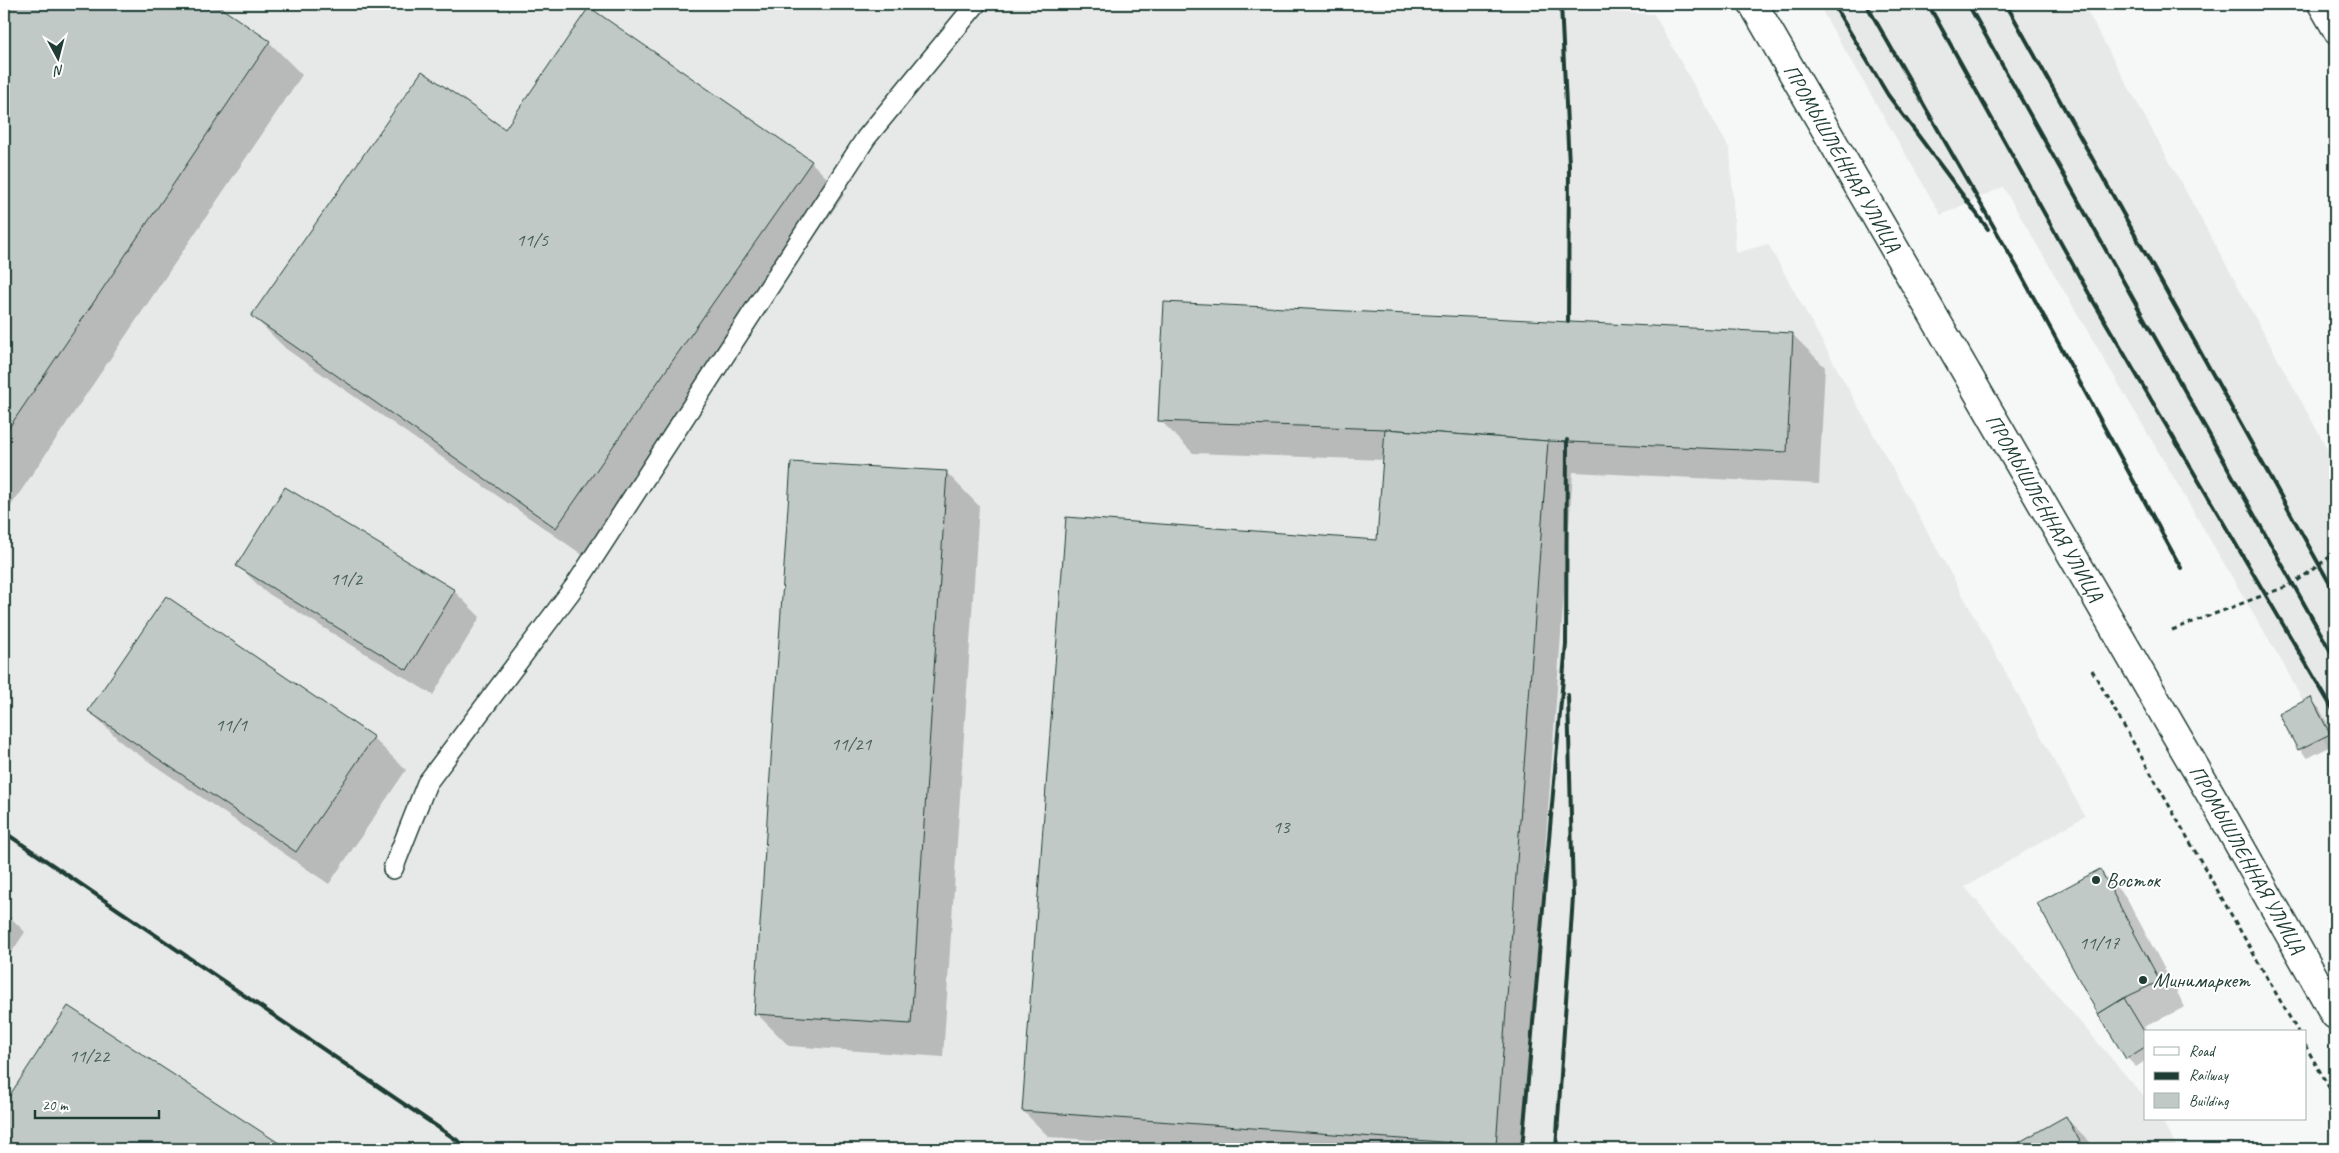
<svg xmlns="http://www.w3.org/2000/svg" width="2339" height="1153" font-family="Caveat,sans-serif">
<rect width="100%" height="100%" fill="#f6f7f7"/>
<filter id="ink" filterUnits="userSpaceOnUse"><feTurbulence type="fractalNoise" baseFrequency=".02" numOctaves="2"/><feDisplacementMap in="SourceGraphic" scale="10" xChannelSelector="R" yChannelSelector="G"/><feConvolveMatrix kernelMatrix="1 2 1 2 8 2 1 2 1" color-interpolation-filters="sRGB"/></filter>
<g filter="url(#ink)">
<g fill="#e6e9e8">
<path d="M4,4H1460L1462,5L1654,14L1730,150L1736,253L1768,244L2085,816L1965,887L2145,1098V1119H2161L2178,1149H4Z"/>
<path d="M1818,4H2083L2335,463V760L2286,669L2003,187L1941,215Z"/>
</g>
<g fill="#0003">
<path d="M4,4H213L269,42L302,75L4,516Z"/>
<path d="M505,130L811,162L844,195L590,560L286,349L253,316Z"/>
<path d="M1792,334L1825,367L1819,484L1573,472L1523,1149H1220L1049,1137L1023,1111L1378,541L1384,460L1193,453L1160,420Z"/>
<path d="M947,473L979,506L943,1057L789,1046L756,1013Z"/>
<path d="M238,565L454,591L480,617L433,695L264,591Z"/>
<path d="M2310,699L2319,708L2335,738V744L2308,758L2299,749Z"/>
<path d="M90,711L373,738L406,770L329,884L123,744Z"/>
<path d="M2100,871L2126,897L2185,1007L2144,1027L2147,1032H2145V1061L2136,1067L2127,1058Z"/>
<path d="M4,911L25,932L4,964Z"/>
<path d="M68,1008L286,1149H4V1106Z"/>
<path d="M2066,1118L2097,1149H2009Z"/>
</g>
<g fill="#c0c9c6" stroke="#1f3d34">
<path d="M4,4H215L270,41L4,435Z"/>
<path d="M589,7L812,161L556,528L251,316L422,71L505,129Z"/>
<path d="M1164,302L1793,333L1787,452L1548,441L1385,429L1158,421Z"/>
<path d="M1385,429L1548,441L1496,1146L1022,1111L1066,517L1377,540Z"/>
<path d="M791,462L947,471L911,1024L754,1014Z"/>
<path d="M285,487L455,590L407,670L236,566Z"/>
<path d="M166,596L374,737L296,852L88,711Z"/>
<path d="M2311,697L2330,734L2298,750L2279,714Z"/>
<path d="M2100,869L2160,981L2124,998L2098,1014L2037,903Z"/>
<path d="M2124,998L2145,1033V1047L2126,1059L2098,1014Z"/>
<path d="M68,1006L288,1149H4V1104Z"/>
<path d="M2066,1116L2084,1149H2007Z"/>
</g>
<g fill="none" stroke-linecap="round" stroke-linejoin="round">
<defs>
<g id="lane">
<path d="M2317,4L2335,35"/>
<path d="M393,869L427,783L575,586L866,138L976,4"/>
</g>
<g id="secondary">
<path id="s1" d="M1753,4L2215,802L2335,1015"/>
</g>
</defs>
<use href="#lane" stroke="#1f3d34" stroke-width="22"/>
<use href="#secondary" stroke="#1f3d34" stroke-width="31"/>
<g stroke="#1f3d34" stroke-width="3" stroke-dasharray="5 4" stroke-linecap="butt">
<path d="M2172,630L2293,584L2335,553"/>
<path d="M2092,670L2298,1032"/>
<path d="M2305,1045L2335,1098"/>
</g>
<use href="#lane" stroke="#fff" stroke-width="19"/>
<use href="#secondary" stroke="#fff" stroke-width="28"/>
<g stroke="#1f3d34" stroke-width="4">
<path d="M1561,4L1569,165L1568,322"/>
<path d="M1833,4L1888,95L1988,229"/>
<path d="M1866,4L2018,269L2181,568"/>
<path d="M1928,4L2092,299L2335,713"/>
<path d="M1968,4L2335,659"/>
<path d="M2006,4L2335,593"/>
<path d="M4,832L470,1149"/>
<path d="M1450,1149V1143"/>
<path d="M1522,1149L1566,644L1567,440"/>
<path d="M1556,1149L1573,897L1568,695"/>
</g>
</g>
</g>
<g fill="#1f3d34" stroke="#fff" stroke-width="2">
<circle cx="2096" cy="880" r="5"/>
<circle cx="2143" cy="980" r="5"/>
</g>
<g text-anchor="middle" stroke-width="4" stroke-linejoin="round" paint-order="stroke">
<g font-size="19" fill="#476058">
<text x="532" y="246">11/5</text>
<text x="346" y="585">11/2</text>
<text x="231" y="731">11/1</text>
<text x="851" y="750">11/21</text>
<text x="1281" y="833">13</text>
<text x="2099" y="949">11/17</text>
<text x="89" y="1062">11/22</text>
</g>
<g font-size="21" fill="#1f3d34" stroke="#fff">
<text dy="7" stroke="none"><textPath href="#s1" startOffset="178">ПРОМЫШЛЕННАЯ УЛИЦА</textPath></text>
<text dy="7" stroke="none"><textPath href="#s1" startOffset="582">ПРОМЫШЛЕННАЯ УЛИЦА</textPath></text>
<text dy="7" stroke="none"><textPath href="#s1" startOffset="988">ПРОМЫШЛЕННАЯ УЛИЦА</textPath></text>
</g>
<g font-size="21" fill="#1f3d34" stroke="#fff" text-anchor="start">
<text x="2106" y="887">Восток</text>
<text x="2153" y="987">Минимаркет</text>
</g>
</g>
<rect width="2339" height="1153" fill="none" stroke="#fff" stroke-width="20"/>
<rect x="10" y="10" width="2319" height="1133" fill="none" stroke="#1f3d34" stroke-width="2" filter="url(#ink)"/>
<rect x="2144" y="1030" width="162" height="90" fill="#ffffff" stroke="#a5b1ae"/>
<rect x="2154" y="1047" width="25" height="8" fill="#ffffff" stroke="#a5b1ae"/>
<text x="2189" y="1056" font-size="15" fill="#1f3d34">Road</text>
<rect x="2154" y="1072" width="25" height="8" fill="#1f3d34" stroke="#a5b1ae"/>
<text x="2189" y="1080" font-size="15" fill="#1f3d34">Railway</text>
<rect x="2154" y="1093" width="25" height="15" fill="#c0c9c6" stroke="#a5b1ae"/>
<text x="2189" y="1106" font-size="15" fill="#1f3d34">Building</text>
<g transform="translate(58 58) rotate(173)" stroke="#ffffff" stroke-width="4" paint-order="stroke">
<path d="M0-4L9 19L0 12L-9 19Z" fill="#1f3d34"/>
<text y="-8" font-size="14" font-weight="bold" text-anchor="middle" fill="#1f3d34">N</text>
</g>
<path d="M35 1110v8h124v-8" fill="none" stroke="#1f3d34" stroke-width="2.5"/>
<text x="42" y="1110" font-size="15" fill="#1f3d34" stroke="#ffffff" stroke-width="4" paint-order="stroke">20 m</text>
</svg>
